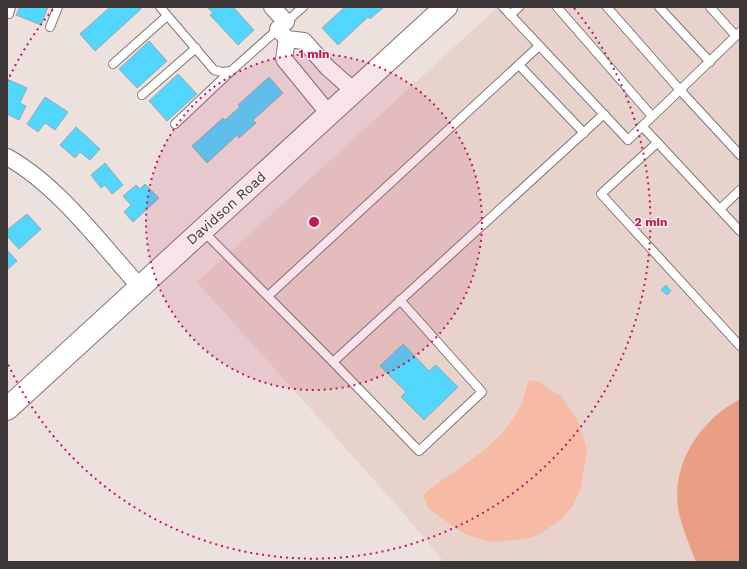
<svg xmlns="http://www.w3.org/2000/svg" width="747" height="569" font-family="'Work Sans',sans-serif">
<rect width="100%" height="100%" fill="#ece1dd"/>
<path fill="#e7d3cc" d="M498,7H740V562H444L400,509L197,282Z"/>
<path fill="#ea9f84" d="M740,399V562H696C690,546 683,530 679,513C669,466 700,420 740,399Z"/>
<path fill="#f6baa5" d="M529,380L539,382L562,397L577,419L587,450L580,491L573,505L563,518L539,535L525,539L492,542L465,534L440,517L429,509L423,495C457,466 497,450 519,409C524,400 526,389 529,380Z"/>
<g fill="#53d6fe" stroke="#9ea9ad">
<path d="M20,7H48L41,25L16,15Z"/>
<path d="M110,7H140L141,9L95,51L80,34Z"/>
<path d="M207,7H233L254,30L238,45L210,15L213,13Z"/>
<path d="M345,7H384L370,19L368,17L338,45L322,28Z"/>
<path d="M149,41L167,61L137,88L119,69Z"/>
<path d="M178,74L197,94L167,121L149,101Z"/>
<path d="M269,77L283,93L253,120L256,123L239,138L237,135L207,163L192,146L223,118L225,120L240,107L238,105Z"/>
<path d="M7,79L27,88L20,103L26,106L19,120L7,114Z"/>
<path d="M45,97L68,112L55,130L45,123L38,132L27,124Z"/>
<path d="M76,127L100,149L90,160L80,152L75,158L60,145Z"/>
<path d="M105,163L123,185L112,194L105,185L101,188L91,175Z"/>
<path d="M145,184L159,198L133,222L124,212L131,205L123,196L136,185L140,189Z"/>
<path d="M27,214L41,229L19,249L7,236V230Z"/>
<path d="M7,250L17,261L7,270Z"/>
<path d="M666,285L671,291L667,295L661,290Z"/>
<path d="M403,344L429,371L436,365L458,387L424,420L401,397L406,392L380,366Z"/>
</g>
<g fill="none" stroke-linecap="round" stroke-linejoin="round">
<defs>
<g id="lane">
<path d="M160,7L214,70L222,72L231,71L303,7"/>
<path d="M503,7L628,140L740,32"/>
<path d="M557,7L652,116"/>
<path d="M607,7L680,90L740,155"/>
<path d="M659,7L710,62"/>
<path d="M710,7L736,36"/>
<path d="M9,14L11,7"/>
<path d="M510,15L519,7"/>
<path d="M50,27L58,7"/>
<path d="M113,64L167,16"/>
<path d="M519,65L584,133"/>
<path d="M142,95L196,48"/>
<path d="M175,124L231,71"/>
<path d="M642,126L740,231"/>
<path d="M657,143L601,194L740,346"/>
<path d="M720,209L740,190"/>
<path d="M203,231L333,362L604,114"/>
<path d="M268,296L539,46"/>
<path d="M333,362L419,451L482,392L400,300"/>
</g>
<g id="street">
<path d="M272,7L286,22"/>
<path d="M278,29L287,39L304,41L328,68L354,91"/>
<path d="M287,39L284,59L329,114"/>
<path d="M7,157C58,185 101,244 140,287"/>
</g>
<path id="secondary" d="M7,409L446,7"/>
</defs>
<use href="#lane" stroke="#807672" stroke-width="10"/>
<use href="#street" stroke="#807672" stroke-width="18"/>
<use href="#secondary" stroke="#807672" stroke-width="24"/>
<use href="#lane" stroke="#fff" stroke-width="8"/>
<use href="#street" stroke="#fff" stroke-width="16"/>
<use href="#secondary" stroke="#fff" stroke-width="22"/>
</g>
<circle cx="314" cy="222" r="168" fill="#c2185b" fill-opacity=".12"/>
<g fill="none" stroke="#c2185b" stroke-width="2" stroke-dasharray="2 4">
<circle cx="314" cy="222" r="168"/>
<path d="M7 82A337 337 0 0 1 54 8M574 8A337 337 0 1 1 7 362"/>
</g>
<g text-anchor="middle" stroke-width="3" stroke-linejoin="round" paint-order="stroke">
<g font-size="14" fill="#3c3736" stroke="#faeeea">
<text transform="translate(226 208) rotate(-42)" y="5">Davidson Road</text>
</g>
</g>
<circle cx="314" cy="222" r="6" fill="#c2185b" stroke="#faeeea" stroke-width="2"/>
<g font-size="12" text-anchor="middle" font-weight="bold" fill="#c2185b" stroke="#faeeea" stroke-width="3" stroke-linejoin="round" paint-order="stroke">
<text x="314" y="58">1 min</text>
<text x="651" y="226">2 min</text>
</g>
<rect width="747" height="569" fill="none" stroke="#3c3736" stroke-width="16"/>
</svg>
